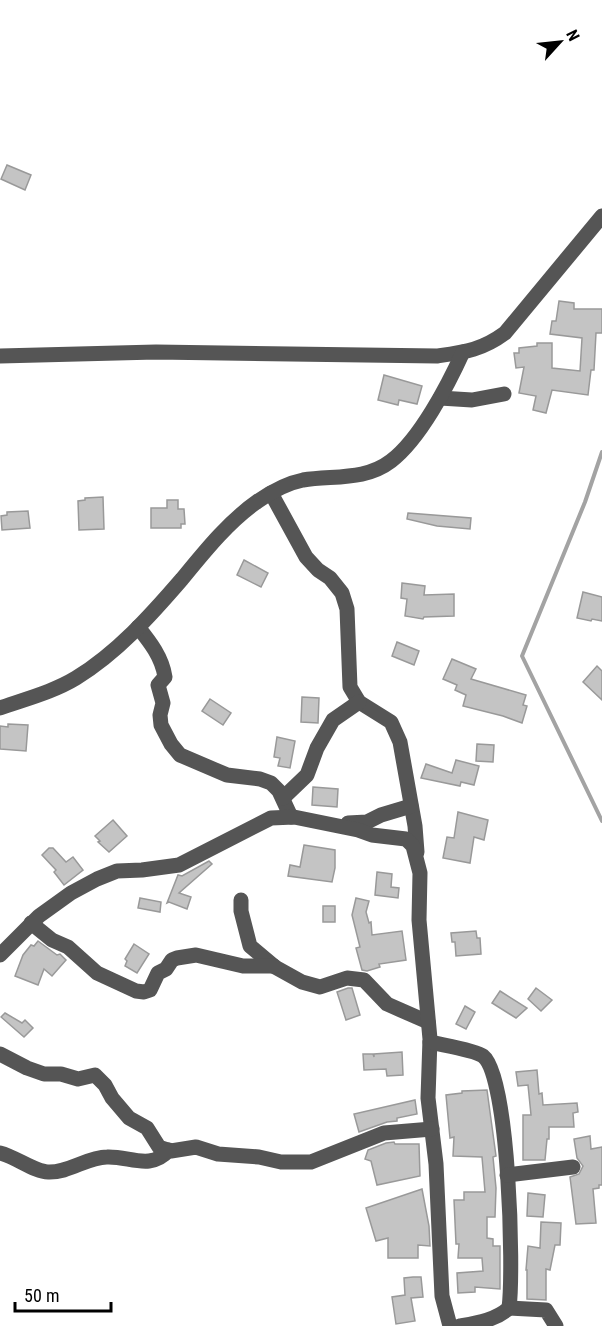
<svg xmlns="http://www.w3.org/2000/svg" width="602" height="1326" font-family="'Roboto Condensed',sans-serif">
<rect width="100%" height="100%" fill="#fff"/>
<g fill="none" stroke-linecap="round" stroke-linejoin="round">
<path stroke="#a3a3a3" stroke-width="4" d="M602,452L585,502L522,656L602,821"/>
</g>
<g fill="#c4c4c4" stroke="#999" stroke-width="1.5">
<path d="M7,165L31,175L25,190L1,179Z"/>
<path d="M559,301L574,303V309H602V333H596L594,370H591L588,395L552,390L546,413L533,410L536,396L519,393L524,367L516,368L514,353H519V348L537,346V343H552V368L580,371L582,338L550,334L552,321H556Z"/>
<path d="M384,375L422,386L417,404L399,400L398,405L378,400Z"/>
<path d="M103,497L104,529L79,530L78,501L85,500V498Z"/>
<path d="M167,500H178V509H184L185,524H181V528H151V508H167Z"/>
<path d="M28,511L30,528L2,530L1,516L7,515V512Z"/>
<path d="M408,513L471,518L470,529L437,526L407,519Z"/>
<path d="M244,560L268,573L261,587L237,575Z"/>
<path d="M402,583L425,586L424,595L454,594V616L424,617L423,619L405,616L407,599L401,598Z"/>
<path d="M583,592L602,597V621L592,619L591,621L577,618Z"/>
<path d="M397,642L419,651L414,665L392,656Z"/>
<path d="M452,659L476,669L471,679L526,695L523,705L527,706L522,723L503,716L463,706L466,695L455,690L457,685L443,679Z"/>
<path d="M597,666L602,671V700L583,682Z"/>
<path d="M302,697L319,698L318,723L301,722Z"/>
<path d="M210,699L231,713L223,725L202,711Z"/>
<path d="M8,724L28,725L26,751L0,749V726L8,727Z"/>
<path d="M277,737L295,741L290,768L278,766L280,758L274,757Z"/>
<path d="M477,744L494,745L493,762L476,761Z"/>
<path d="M456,760L479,766L474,785L461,782L460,786L421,778L426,764L452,773Z"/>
<path d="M313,787L338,789L337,807L312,805Z"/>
<path d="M458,812L488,820L484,840L474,837L470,863L443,858L447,837L454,838Z"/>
<path d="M113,820L127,836L109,852L98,842L100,841L95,836Z"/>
<path d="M304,845L335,850V868L332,882L288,876L290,865L300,867Z"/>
<path d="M49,848H53L66,862L73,857L83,870L64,885L54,872L56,870L42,855Z"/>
<path d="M209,861L212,864L179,893L191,897L187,909L169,902L167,903L178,875L182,876Z"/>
<path d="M377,872L392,874L391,887L399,888L398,898L375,895Z"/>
<path d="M140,898L161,902L160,912L138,908Z"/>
<path d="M356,898L369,901L366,912L369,923L371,922L372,935L402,931L406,960L379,964L380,967L367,971L362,970L356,948L360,947L352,915Z"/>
<rect x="323" y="906" width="12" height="16"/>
<path d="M476,931L477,938H480L481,954L456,956L455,942H452L451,933Z"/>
<path d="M38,941L57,955L60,954L66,960L52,976L44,969L38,985L15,976L23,955L31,945L34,946Z"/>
<path d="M134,944L149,954L137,973L125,966L127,961L125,959Z"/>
<path d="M348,988H352L360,1015L346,1020L337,992Z"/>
<path d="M536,988L552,1000L541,1011L528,999Z"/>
<path d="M500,991L527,1008L516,1018L492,1003Z"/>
<path d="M465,1006L475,1012L466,1029L456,1024Z"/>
<path d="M5,1013L22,1023L25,1020L33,1028L24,1037L1,1017Z"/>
<path d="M402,1052L403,1075L387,1076L386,1069L364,1070L363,1054H373L374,1057V1054Z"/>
<path d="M537,1070L539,1094L542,1093L543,1105L577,1103L578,1112L573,1113L574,1127H549V1139H547L545,1160H523V1115H531L528,1085L518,1086L516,1072Z"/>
<path d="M487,1090L496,1156L493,1157L496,1188L495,1217H487V1238L493,1239V1246H500V1289L475,1287V1292L458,1293L457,1273L483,1271L482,1258H458L459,1244H456L454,1200H464V1192H485L482,1157L453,1156L454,1137L450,1138L446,1095L462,1093V1091Z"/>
<path d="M415,1100L417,1114L397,1118V1121L387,1122L359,1132L354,1114Z"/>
<path d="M590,1136L591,1149L602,1147V1185H599V1188L593,1189L596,1223L576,1224L570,1177L579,1174L583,1166L577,1158L574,1139Z"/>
<path d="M394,1142L395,1144H419L420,1176L377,1185L371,1161L365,1159L368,1150L386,1143Z"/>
<path d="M422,1189L429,1226L430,1246L418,1245V1258H388V1238L376,1241L366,1208Z"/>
<path d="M528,1193L545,1195L543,1217L527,1216Z"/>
<path d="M541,1222L561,1223L560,1245H555L550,1270L546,1269V1300L527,1299V1270H526L528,1246L540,1248Z"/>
<path d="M413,1277H421L423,1297L411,1298L415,1321L396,1324L392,1297L405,1295L404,1278Z"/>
</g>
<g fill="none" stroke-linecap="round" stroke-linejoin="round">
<g stroke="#555" stroke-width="15">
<path d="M0,356L156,352L437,356C465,352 482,350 505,333L602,216"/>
<path d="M440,398L472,400L504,394"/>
<path d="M271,493L306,557L318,570L330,578L342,593L347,609L350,687L359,702L391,722L400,742L415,826L417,852"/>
<path d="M138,627C150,642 162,657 165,677L158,685L163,703L160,715L161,725L171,744L180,755L227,775L260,779L271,783L279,791L291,817"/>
<path d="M0,708C25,699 53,692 76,678C117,653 151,615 182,579C205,551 228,522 258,501C271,492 288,483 303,480C333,475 365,481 391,461C420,439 448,385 463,352"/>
<path d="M283,798L307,775L317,748L333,720L359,702"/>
<path d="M348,823L367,822L381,815L411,806"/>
<path d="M241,900V911L250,946L275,967L302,982L320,987L347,978L364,980L387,1004L428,1022"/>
<path d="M31,923L52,940L68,947L97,973L136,991L144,992L150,990L158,973L166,969L172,960L177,958L196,955L243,966H274"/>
<path d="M0,955L39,916L71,893L97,879L117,871L142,870L179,865L271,818L294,817L358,830L372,835L406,839L413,846L420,873L419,920L430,1039L428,1098L436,1164L442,1296L450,1326"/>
<path d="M430,1042C442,1045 475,1050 483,1056C509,1076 514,1270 509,1308C496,1320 477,1323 460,1326"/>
<path d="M0,1054L27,1068L44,1074H61L78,1079L95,1075L105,1085L112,1098L129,1118L147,1128L159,1147L171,1151L196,1147L218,1154L259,1157L281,1162H311L384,1133L432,1129"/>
<path d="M0,1153C16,1157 35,1172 48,1172C69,1173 87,1157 107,1157C130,1156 150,1171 169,1150"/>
<path d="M507,1175L573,1167"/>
<path d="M509,1308L546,1310L556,1326"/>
</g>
</g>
<g transform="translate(560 42) rotate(63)" stroke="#ffffff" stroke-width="4.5" paint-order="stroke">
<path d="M0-4.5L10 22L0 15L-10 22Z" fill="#000000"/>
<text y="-9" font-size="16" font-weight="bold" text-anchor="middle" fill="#000000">N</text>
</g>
<path d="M15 1302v9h96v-9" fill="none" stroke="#000000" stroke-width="3"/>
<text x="24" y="1302" font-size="18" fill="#000000" stroke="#ffffff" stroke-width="4.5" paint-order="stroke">50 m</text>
</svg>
